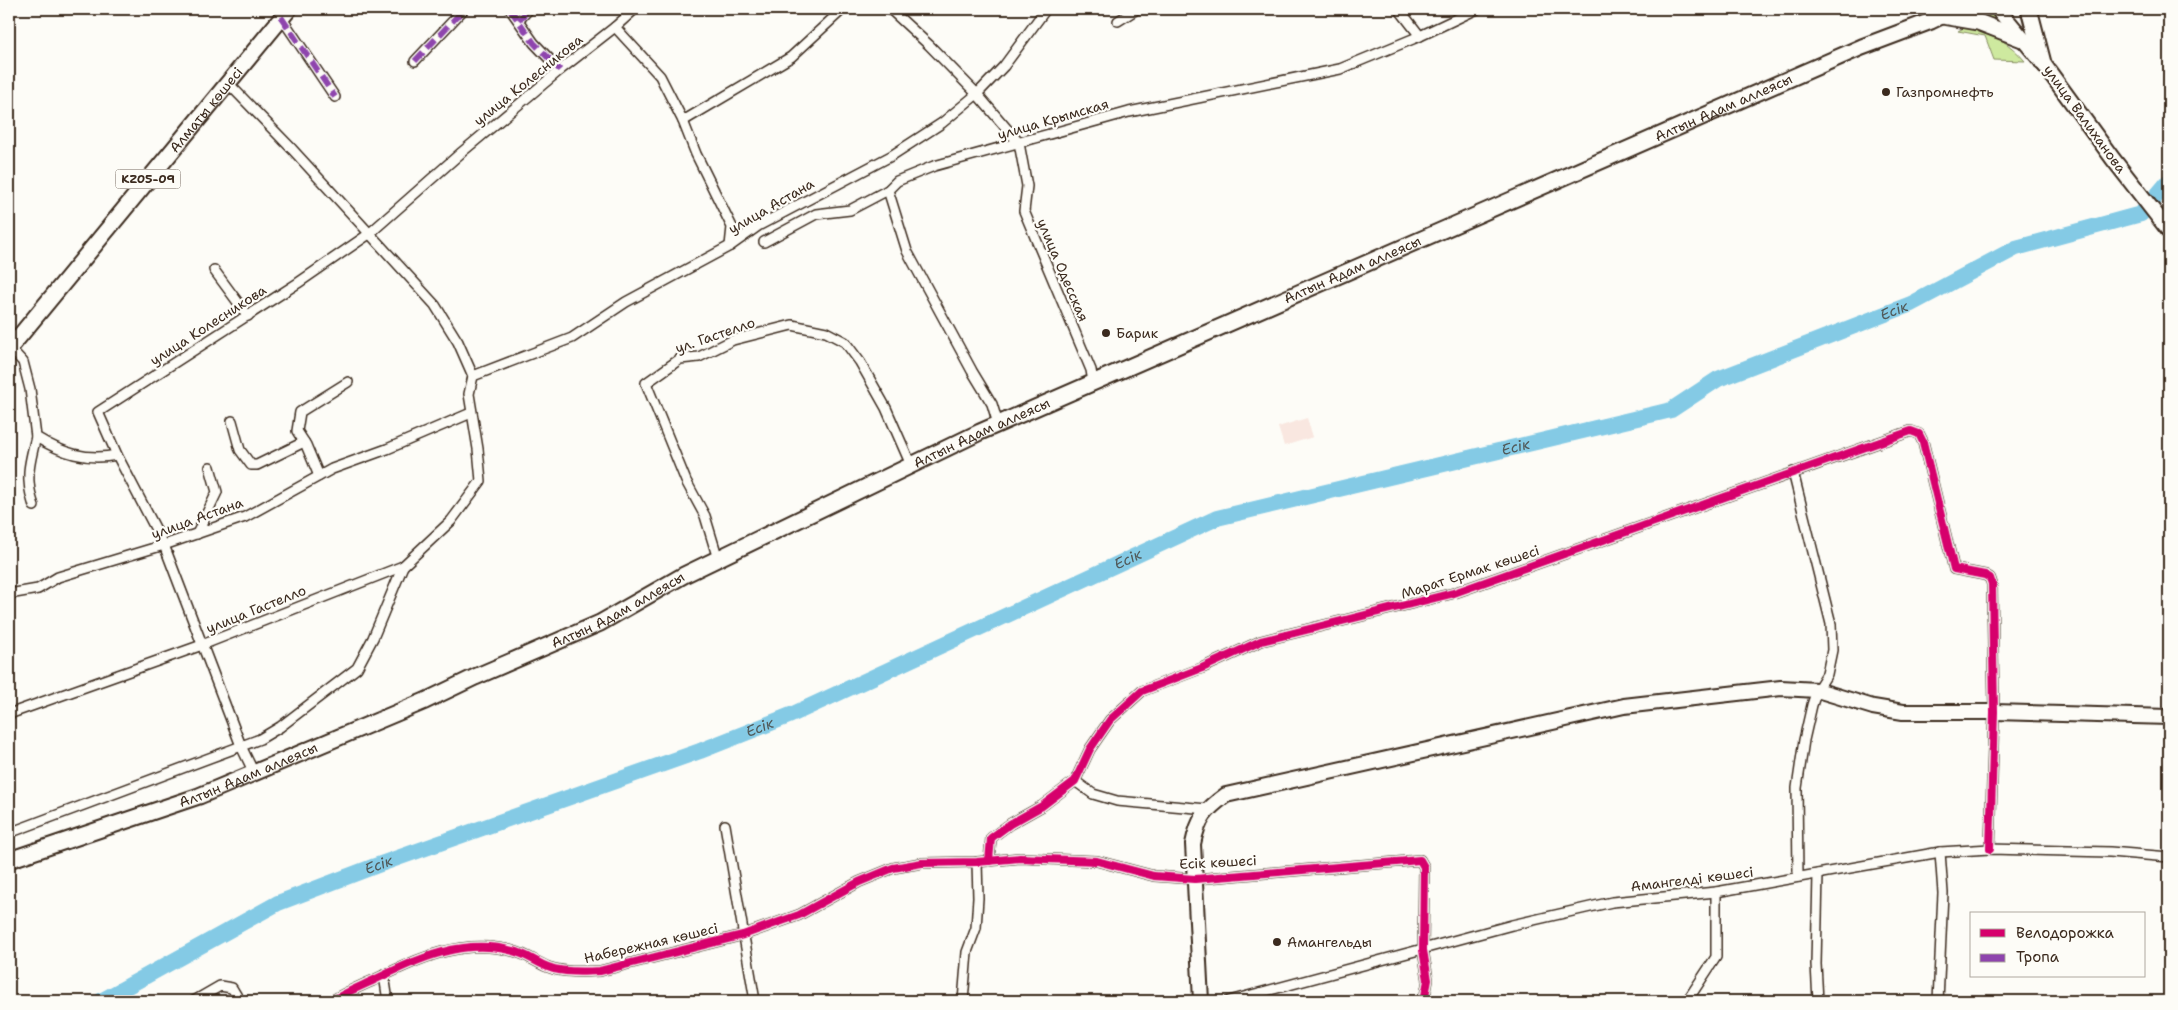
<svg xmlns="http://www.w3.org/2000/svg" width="2178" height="1010" font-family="'Shantell Sans',sans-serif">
<rect width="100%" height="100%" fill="#fdfcf7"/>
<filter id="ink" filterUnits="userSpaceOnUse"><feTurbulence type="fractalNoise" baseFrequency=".02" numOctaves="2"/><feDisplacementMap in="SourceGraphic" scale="10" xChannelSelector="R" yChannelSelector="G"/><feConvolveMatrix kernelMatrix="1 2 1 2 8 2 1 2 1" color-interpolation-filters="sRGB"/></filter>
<g filter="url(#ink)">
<path fill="#f9e7e0" d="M1307,418L1313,437L1284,446L1278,427Z"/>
<g fill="#cee99f" stroke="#848a5e">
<path d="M1964,9H1991L2014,34L1953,12Z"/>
<path d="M1971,24C1992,33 2010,43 2025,61L1994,60L1985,36L1958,31Z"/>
</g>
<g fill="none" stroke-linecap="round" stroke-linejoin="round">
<path stroke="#84cae5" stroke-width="16" id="s1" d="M101,1001L278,903L375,866L700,751L791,715L1217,518L1671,410L1718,379L1911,304L2016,248L2141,214L2169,181"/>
<defs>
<g id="street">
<path d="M510,9L534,43L560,70"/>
<path d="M890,9L929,45L977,94L1019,143L1027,186L1024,211L1091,370L1093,382"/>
<path d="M1399,9L1420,36"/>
<path d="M281,17L335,97"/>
<path d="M519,20L529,9"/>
<path d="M1118,21L1137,9"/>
<path d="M615,27L660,76L683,121L696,154L732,227L730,246"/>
<path d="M415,61L464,9"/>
<path d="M683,121L791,57L843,9"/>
<path d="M764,242L816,214L850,210L888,190"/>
<path d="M214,270L248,316"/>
<path d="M10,348L23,362L30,389L36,437C62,453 86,461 117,455"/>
<path d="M473,376L572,338L626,302L730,246L758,226L891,156L942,123L977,94L1004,66L1046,9"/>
<path d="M232,421L240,450L251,465H257L304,442"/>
<path d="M998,424L992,404L972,371L907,251L888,190L897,181L934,166L1129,112L1340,69L1420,36L1477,9"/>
<path d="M1793,472L1831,624L1832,650L1827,674L1817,690L1812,705L1804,740L1797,788L1798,877"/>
<path d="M319,476L306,445L297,431L300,412L348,382"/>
<path d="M34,506C25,479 29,464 36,437"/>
<path d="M197,534L217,492L210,467"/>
<path d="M718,559L705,516L686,481L646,383L680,359L699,357L733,340L792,325L826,332L845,342L860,362L886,408L911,465"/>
<path d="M9,594L38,589L58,577L164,545L245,517L332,469L387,449L471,413"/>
<path d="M9,714L202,645L403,566L451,521L481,481L478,449L469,394L473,376L458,342L435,305L292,149L227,82"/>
<path d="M254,773L241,746L164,545L117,455L98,412L298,283L369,234L462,152L560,70L615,27L635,9"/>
<path d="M1075,781L1093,794L1117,801L1207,809"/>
<path d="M725,825L755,1001"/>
<path d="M9,833L260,739L280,727L357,668L373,638L403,566"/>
<path d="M989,861L991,838L1010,824L1042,806L1075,781L1090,749L1110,720L1142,691L1202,668L1261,641L1454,593L1911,431L1919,434L1923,442L1954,569L1985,575L1990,578L1992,584L1994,712L1990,849"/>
<path d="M384,975L388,1001"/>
<path d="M194,1001L220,986L232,988L238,998"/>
<path d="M332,1001C344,993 359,987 372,981C418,959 462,937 513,951C526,954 536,962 548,967C563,973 584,972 600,971L743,935L799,915L859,882L893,868L922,863L977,862L1020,858L1097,861L1154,876L1195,879L1420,860L1424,867L1423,950L1428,980L1424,1001"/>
<path d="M963,1001L967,952L976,928L978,898L977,862"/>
<path d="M1229,1001L1512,925L1612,902L1716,892L1940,852L1990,849L2110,852L2169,857"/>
<path d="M1687,1001L1716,957V892"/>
<path d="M1818,1001L1816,964L1818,874"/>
<path d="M1938,1001L1943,893L1940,852"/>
</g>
<g id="secondary">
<path d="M1998,9L2043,63L2113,159L2169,231"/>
<path d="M1201,1001L1193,844C1198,819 1205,810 1226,795L1624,706L1781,688L1817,690L1873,707L1903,712H1994L2169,717"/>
</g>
<g id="primary">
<path d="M2029,9L2043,63"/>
<path d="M1943,16L1978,22L2022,39"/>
<path id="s2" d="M9,349L289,9"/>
<path id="s3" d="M9,860L199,796L425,701L475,677L600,623L684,575L980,432L1862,47L1931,21L1956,9"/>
</g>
</defs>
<use href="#street" stroke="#3b2a1e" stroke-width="12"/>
<use href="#secondary" stroke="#3b2a1e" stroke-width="18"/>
<use href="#primary" stroke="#3b2a1e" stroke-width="19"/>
<use href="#street" stroke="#fdfcf7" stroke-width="9"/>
<use href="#secondary" stroke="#fdfcf7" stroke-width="14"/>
<use href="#primary" stroke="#fdfcf7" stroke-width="15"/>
<g stroke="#8e44ad" stroke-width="6" stroke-dasharray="12 6" stroke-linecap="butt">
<path d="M510,9L534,43L560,70"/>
<path d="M281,17L335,97"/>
<path d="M519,20L529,9"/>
<path d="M415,61L464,9"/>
</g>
<defs>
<g id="cycleway">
<path d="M989,861L991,838L1010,824L1042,806L1075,781L1090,749L1110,720L1142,691L1202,668L1261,641L1454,593L1911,431L1919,434L1923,442L1954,569L1985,575L1990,578L1992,584L1994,712L1990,849"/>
<path d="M332,1001C344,993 359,987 372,981C418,959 462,937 513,951C526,954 536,962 548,967C563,973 584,972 600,971L743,935L799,915L859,882L893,868L922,863L977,862L1020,858L1097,861L1154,876L1195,879L1420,860L1424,867L1423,950L1428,980L1424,1001"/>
</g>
</defs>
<use href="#cycleway" stroke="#fdfcf7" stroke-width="11"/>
<use href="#cycleway" stroke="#d6006c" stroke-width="8"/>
</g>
</g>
<g fill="#3b2a1e" stroke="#fdfcf7" stroke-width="2">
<circle cx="1886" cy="92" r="5"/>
<circle cx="1106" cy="333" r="5"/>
<circle cx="1277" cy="942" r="5"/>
</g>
<g text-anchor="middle" stroke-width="4.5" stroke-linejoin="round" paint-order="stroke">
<rect fill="#fdfcf7" stroke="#75695f" stroke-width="1" x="115.5" y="169.5" width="65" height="19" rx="4"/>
<g font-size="12" font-weight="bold" fill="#3b2a1e">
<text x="148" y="183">KZ05-09</text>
</g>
<g font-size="14" fill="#3b2a1e" stroke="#fdfcf7">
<text transform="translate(528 80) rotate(-39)" y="5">улица Колесникова</text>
<text dy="5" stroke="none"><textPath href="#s3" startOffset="1874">Алтын Адам аллеясы</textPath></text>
<text dy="5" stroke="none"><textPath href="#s2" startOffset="310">Алматы көшесі</textPath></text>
<text transform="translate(1053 119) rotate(-16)" y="5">улица Крымская</text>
<text transform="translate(2085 119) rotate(54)" y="5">улица Валиханова</text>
<text transform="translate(771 206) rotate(-30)" y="5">улица Астана</text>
<text transform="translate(1063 270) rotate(67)" y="5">улица Одесская</text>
<text dy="5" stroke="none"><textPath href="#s3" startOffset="1469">Алтын Адам аллеясы</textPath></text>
<text transform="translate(208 325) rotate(-33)" y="5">улица Колесникова</text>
<text transform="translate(715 335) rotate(-19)" y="5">ул. Гастелло</text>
<text dy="5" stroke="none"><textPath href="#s3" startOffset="1064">Алтын Адам аллеясы</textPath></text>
<text transform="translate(197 518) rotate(-20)" y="5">улица Астана</text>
<text transform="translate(1470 572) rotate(-18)" y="5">Марат Ермак көшесі</text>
<text transform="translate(256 609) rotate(-22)" y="5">улица Гастелло</text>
<text dy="5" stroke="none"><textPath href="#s3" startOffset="659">Алтын Адам аллеясы</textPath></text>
<text dy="5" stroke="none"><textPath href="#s3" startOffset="254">Алтын Адам аллеясы</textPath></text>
<text transform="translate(1218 862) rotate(-3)" y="5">Есік көшесі</text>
<text transform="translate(1692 879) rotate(-7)" y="5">Амангелді көшесі</text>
<text transform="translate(651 943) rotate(-13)" y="5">Набережная көшесі</text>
</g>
<g font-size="14" fill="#3b2a1e" stroke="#fdfcf7" text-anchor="start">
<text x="1896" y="97">Газпромнефть</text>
<text x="1116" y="338">Барик</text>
<text x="1287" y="947">Амангельды</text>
</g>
<g font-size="15" font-style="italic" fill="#515a5a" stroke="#fdfcf7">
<text dy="5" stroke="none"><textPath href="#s1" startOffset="1930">Есік</textPath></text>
<text dy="5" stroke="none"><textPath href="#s1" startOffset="1525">Есік</textPath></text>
<text dy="5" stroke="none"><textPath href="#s1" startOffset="1120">Есік</textPath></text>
<text dy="5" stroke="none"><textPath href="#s1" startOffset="715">Есік</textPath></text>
<text dy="5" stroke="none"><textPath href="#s1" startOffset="310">Есік</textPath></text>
</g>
</g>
<rect width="2178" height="1010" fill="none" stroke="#fdfcf7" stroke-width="30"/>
<rect x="15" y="15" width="2148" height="980" fill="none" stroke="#3b2a1e" stroke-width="2" filter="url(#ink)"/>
<rect x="1970" y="912" width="175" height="65" fill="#fdfcf7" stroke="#afa8a0"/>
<rect x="1980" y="929" width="25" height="8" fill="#d6006c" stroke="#afa8a0"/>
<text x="2016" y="938" font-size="15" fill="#3b2a1e">Велодорожка</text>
<rect x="1980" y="954" width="25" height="8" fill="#8e44ad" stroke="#afa8a0"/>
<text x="2016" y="962" font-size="15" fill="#3b2a1e">Тропа</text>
</svg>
